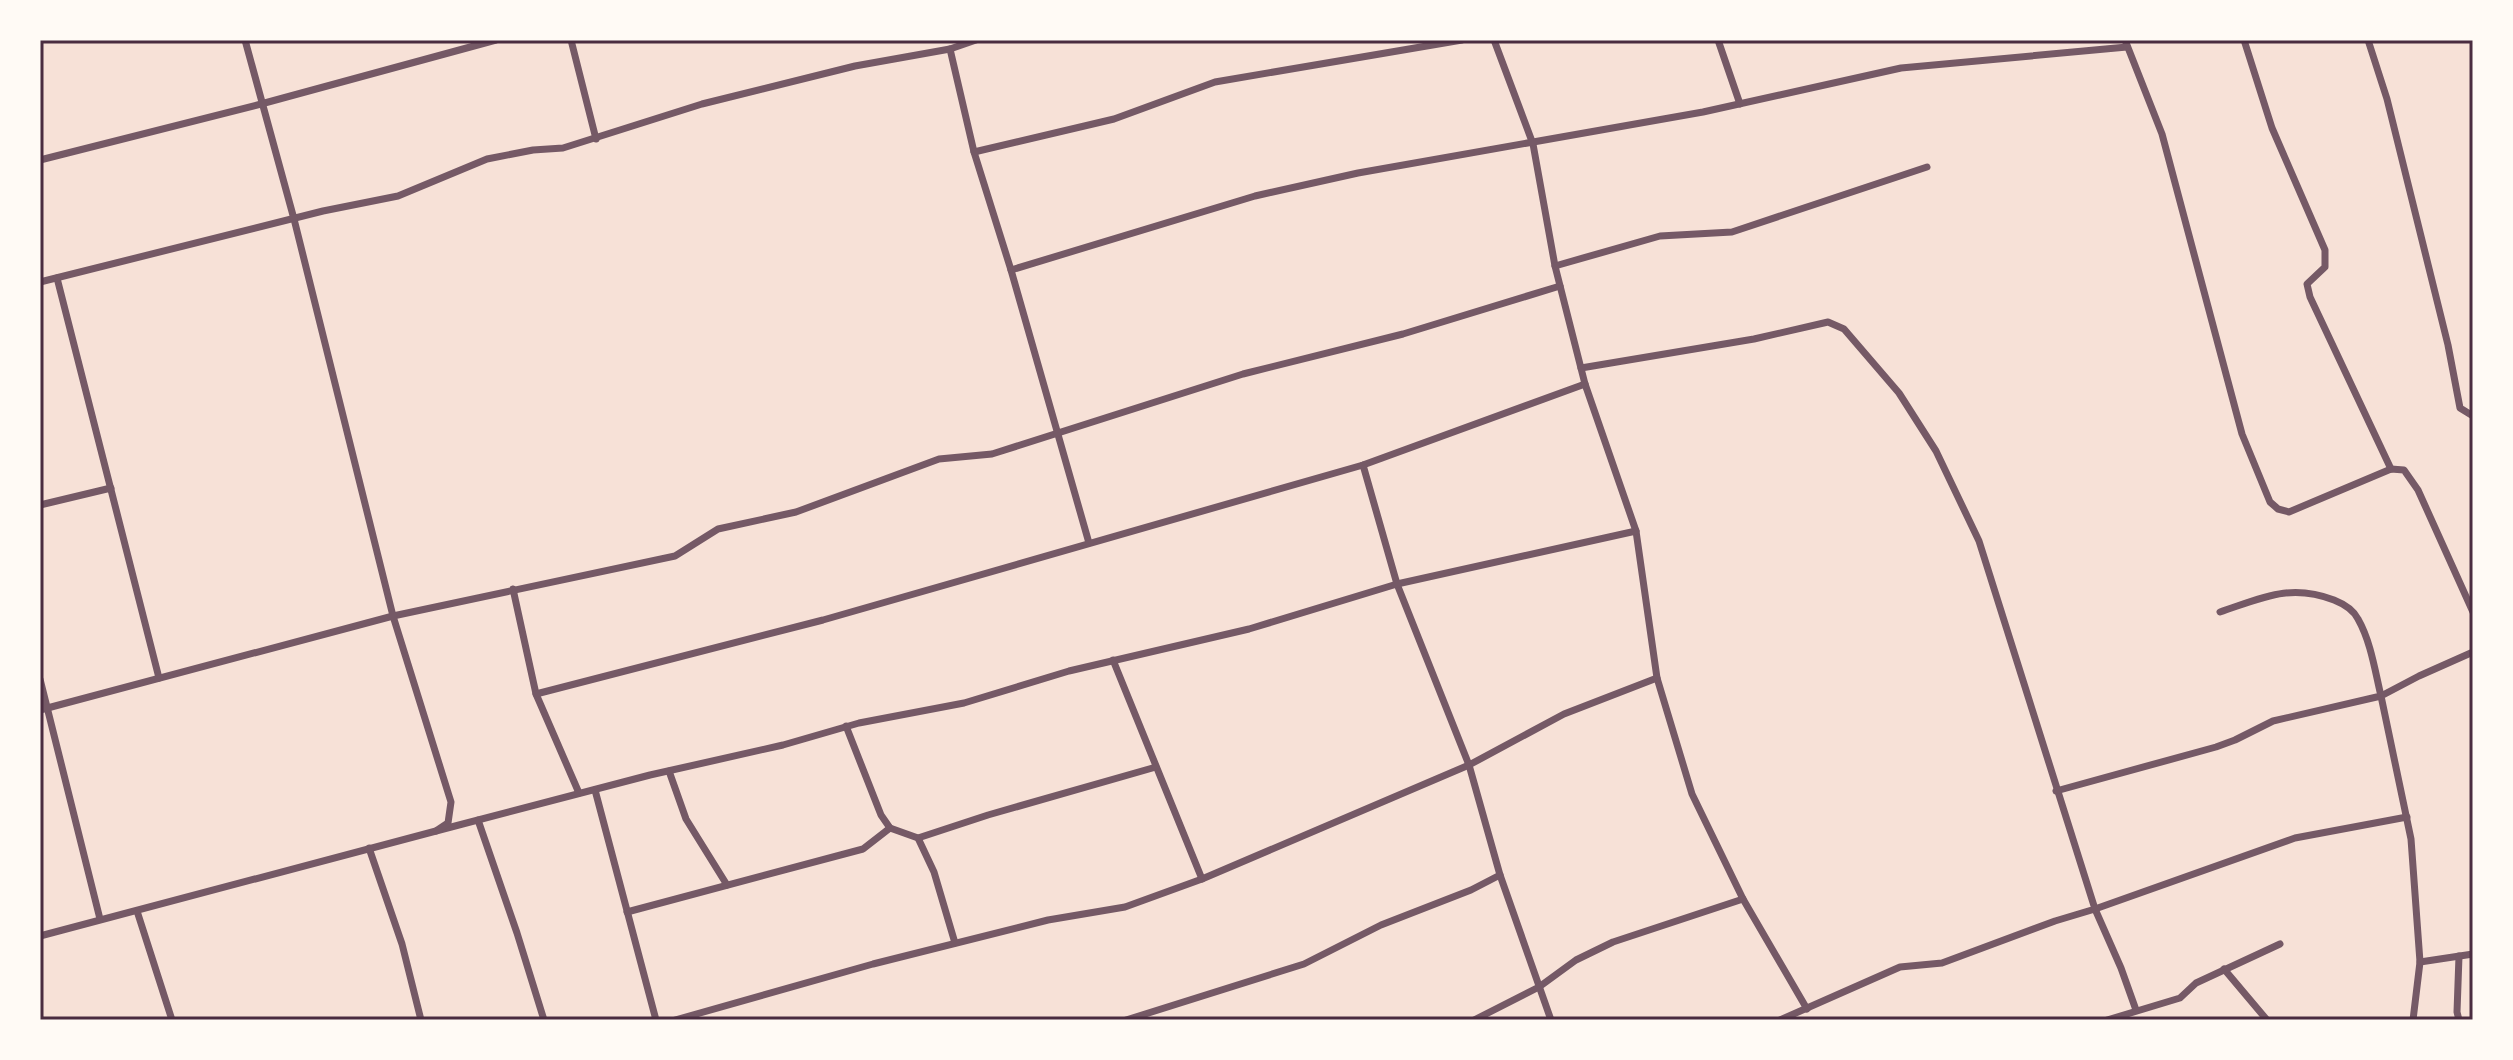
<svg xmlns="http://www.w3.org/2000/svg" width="2513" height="1060" font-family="Poppins,sans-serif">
<rect width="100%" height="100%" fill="#f7e1d7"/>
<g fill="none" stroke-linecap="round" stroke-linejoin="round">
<g stroke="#755966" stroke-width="7">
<path d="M571,40L596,139"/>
<path d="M1494,40L1533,144L1555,266L1585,384L1636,531L1657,678L1692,794L1743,899L1807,1009"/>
<path d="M1718,40L1740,104"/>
<path d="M2125,40L2162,134L2242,434L2270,502L2278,509L2289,512L2391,469L2404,470L2418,490L2473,612"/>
<path d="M2244,40L2272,128L2325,250V267L2307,284L2310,297L2391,469"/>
<path d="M2368,40L2387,99L2448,345L2460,408L2473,416"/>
<path d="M950,49L974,152L1011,270L1089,543"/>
<path d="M974,152L1114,119L1215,82L1462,40"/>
<path d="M40,160L261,104L496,40"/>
<path d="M1555,266L1660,236L1732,232L1927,167"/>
<path d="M1011,270L1255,196L1358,173L1703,112L1901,68L2127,47"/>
<path d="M57,278L159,678"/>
<path d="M40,282L323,211L398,196L487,159L533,150L563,148L702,104L855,66L950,49L976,40"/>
<path d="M1581,368L1754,339L1828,322L1844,329L1899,393L1936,451L1979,541L2095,909L2055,921L1942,963L1900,967L1780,1020"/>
<path d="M1363,465L1397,584L1469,765L1500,875L1551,1020"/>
<path d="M40,505L111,488"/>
<path d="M513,589L536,694L579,793"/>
<path d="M1113,660L1202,879"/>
<path d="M40,679L100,919"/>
<path d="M536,694L823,620L1363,465L1585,384"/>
<path d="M40,710L393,616L675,556L718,529L796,512L939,459L992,454L1243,374L1403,334L1560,286"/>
<path d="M846,726L881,815L890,828L918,838L934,872L955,943"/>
<path d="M669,771L686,819L727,885"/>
<path d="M595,790L656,1020"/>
<path d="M2056,791L2216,747L2235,740L2273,721L2381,696C2375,671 2371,642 2358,619C2353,609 2344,604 2334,600C2290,583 2262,598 2220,612"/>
<path d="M478,820L517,933L544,1020"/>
<path d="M436,831L650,775L783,745L859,723L964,703L1069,671L1249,629L1397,584L1636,531"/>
<path d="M918,838L988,815L1156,767"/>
<path d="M369,848L402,944L421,1020"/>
<path d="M137,911L172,1020"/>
<path d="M627,912L863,849L890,828"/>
<path d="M40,936L436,831L448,823L451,802L393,616L294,219L245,40"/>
<path d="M2420,962L2473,954"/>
<path d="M2224,969L2267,1020"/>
<path d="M2136,1010L2121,968L2095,909L2295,838L2407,817"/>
<path d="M40,1018L41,1020"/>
<path d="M675,1020L873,964L1048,920L1125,907L1202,879L1469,765L1564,714L1657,678"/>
<path d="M1126,1020L1304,964L1381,925L1471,890L1500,875"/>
<path d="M1474,1020L1539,987L1576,960L1613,942L1743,899"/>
<path d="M2107,1020L2180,998L2196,983L2280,944"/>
<path d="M2413,1020L2420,962L2411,839L2381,696L2419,676L2473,652"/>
<path d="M2459,1020L2457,1012L2459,956"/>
</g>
</g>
<rect width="2513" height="1060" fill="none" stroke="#fffaf5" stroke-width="84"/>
<rect x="42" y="42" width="2429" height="976" fill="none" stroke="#4a2c40" stroke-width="3"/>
</svg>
